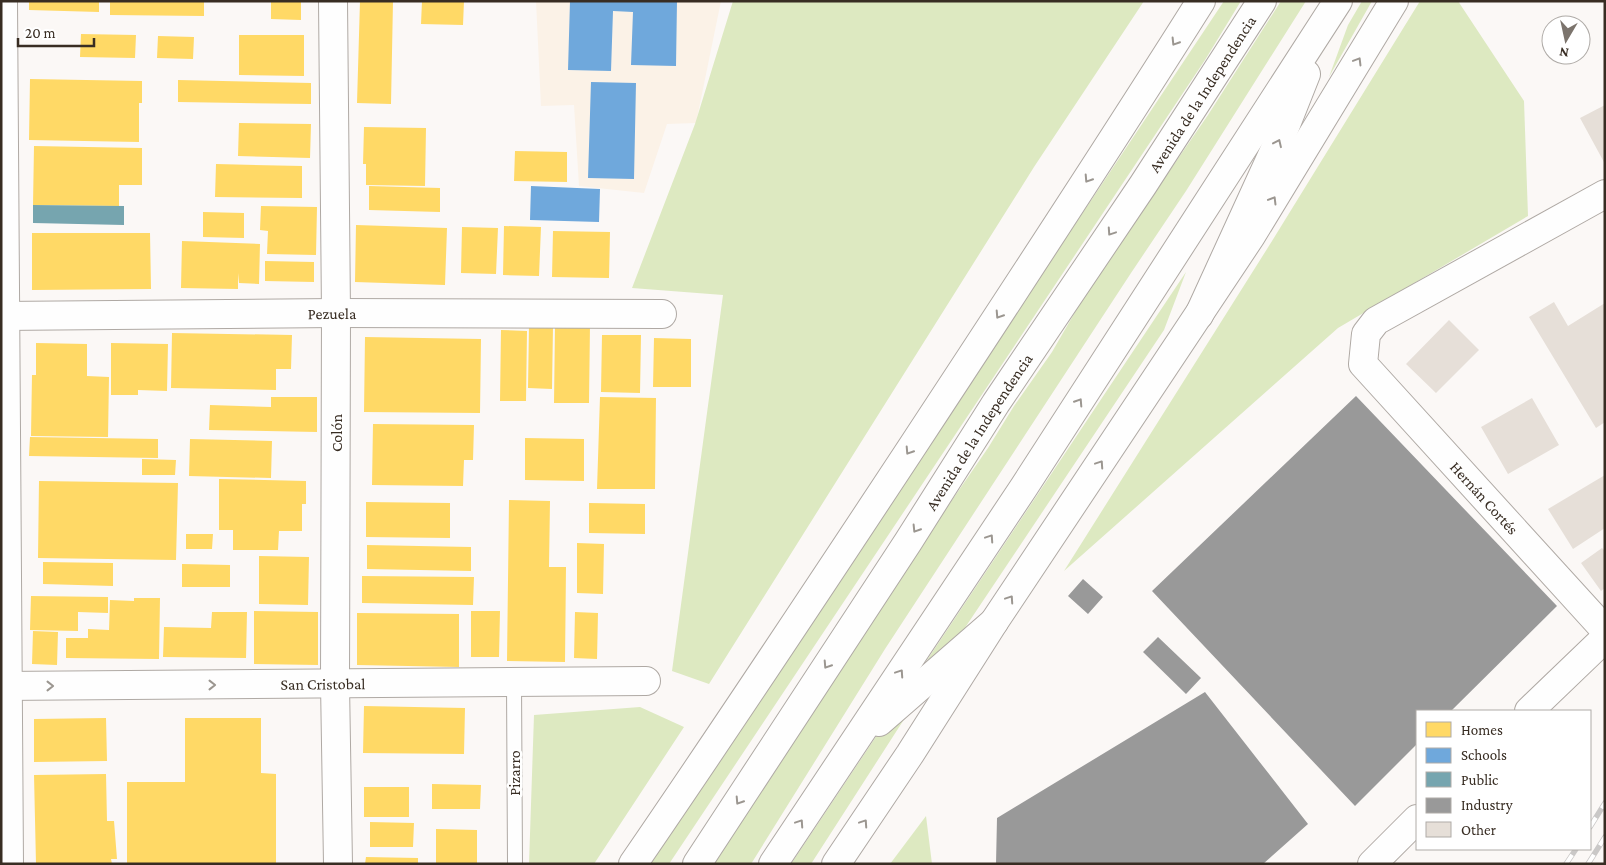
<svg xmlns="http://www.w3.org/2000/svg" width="1606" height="865" font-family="'Crimson Pro',serif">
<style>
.education{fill:#fbf2e7}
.green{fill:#dde9c1}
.homes{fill:#ffd966}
.schools{fill:#6fa8dc}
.public{fill:#76a5af}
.industry{fill:#999}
.building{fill:#e6dfd8}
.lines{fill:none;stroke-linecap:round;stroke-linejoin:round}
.service-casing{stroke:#afa9a4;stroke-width:16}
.minor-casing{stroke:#afa9a4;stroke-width:30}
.primary-casing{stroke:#afa9a4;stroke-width:30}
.trunk-casing{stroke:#afa9a4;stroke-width:30}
.service{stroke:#fefefe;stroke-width:14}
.minor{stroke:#fefefe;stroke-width:28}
.primary{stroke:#fefefe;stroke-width:28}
.trunk{stroke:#fefefe;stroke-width:28}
.rail-casing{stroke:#cac8c7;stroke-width:5.5}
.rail{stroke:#fff;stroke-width:4;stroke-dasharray:11;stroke-linecap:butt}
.oneway{stroke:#9b9690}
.labels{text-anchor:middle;stroke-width:5;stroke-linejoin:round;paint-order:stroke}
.street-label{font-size:16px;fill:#382d23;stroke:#fff}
</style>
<rect width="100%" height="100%" fill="#fbf8f6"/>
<path class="education" d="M536,1H721L696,123L667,124L644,193L579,186L574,105L541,106Z"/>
<path class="green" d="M733,1H1144L1034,167L709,684L672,671L723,295L632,288L695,124Z
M1224,1H1241L1205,60L669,864H646L990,348L1092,199Z
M1281,1H1306L1186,191L1131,273L885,649L751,864H711L769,781L890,590L988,448L1014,406L1052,352L1089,288L1208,115Z
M1362,1H1372L1329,77L1348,25Z
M1420,1H1458L1524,101L1528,216L1338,328L1064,571L1267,249Z
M1186,272L1164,330L912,707L811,864H791Z
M640,707L684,727L594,864H529L534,715Z
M926,816L932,864H890Z"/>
<path class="homes" d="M29,1H99V12L29,10Z
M110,1H204V16L110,15Z
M271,1H301V20L271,19Z
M360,1H393L391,104L357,103Z
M422,1H464L463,25L421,24Z
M81,34L136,35L135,58L80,57Z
M239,35H304V76L239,75Z
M158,36L194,37L193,59L157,58Z
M30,79L142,81V103H139V142L29,140Z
M178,80L311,83V104L178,102Z
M239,123L311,124L310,158L238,156Z
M364,127L426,128L425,186L366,185V164H363Z
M34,146L142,148V185H119V206L33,205Z
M515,151L567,152V182L514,181Z
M216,164L302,166V198L215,197Z
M369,186L440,188V212L369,210Z
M261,206L317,207L316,255L267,254L268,231L260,230Z
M203,212L244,213V238L203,237Z
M356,225L447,228L445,285L355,282Z
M504,226L541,227L539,276L503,275Z
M462,227L498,228L496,274L461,273Z
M553,231L610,232L609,278L552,277Z
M32,233H150L151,289L32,290Z
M182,241L260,244L259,284L239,283L238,273V289L181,288Z
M265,261L314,262V282L265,281Z
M529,325L553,326L552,389L528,388Z
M555,325H590L589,403H554Z
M501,330L527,331L526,401H500Z
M172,333L292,335L291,369H276V390L171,388Z
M602,335H641L640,393L601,392Z
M365,337L481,339L480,413L364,412Z
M654,338L691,339V387H653Z
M36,343L87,344V376L109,377L108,437L31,436L32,375H36Z
M111,343L168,344L167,391L138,390V395H111Z
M271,397H317V432L209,430L210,405L271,407Z
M600,397L656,398L655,489H597Z
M373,424L474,425L473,460H464L463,486L372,485Z
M30,437L158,439V458L29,456Z
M525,438L584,439V481L525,480Z
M190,439L272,441L271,478L189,476Z
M142,459L176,460L175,475H142Z
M219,479L306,481V504H302V531H279L278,550H233V530H219Z
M39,481L178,483L176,560L38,558Z
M509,500L550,501L549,567H566L565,662L507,661Z
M366,502L450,503V538L366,537Z
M589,503L645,504V534L589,533Z
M186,534H213L212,549H186Z
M577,543L604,544L603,594L577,593Z
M367,545L471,547V571L367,569Z
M259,556L309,557L308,605L259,604Z
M43,562L113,563V586L43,584Z
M182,564L230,565V587H182Z
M362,576L474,577L473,605L362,603Z
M31,596L108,597V613L78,612V631L30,630Z
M134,598H160L159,659L66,658V638H88V629L109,630L110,600L134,601Z
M254,611L318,612V665L254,664Z
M471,611H500L499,657H471Z
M212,612H247L246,658L163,657L164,627L211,628Z
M575,612L598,613L597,659L574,658Z
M357,613L459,614V667L357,665Z
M33,631L58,632L57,665L32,664Z
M364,706L465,708L464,754L363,753Z
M106,718L107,761L34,762V719Z
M185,718H261V773L276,774V864H127V782H185Z
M106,774L107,821H114L117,859H111L112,864H36L34,775Z
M432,784L481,785L480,809H432Z
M364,787H409V817H364Z
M370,822L414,823L413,847H370Z
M436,829L477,830V864H436Z
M366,857L418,858V864H365Z"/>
<path class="schools" d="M570,1H677L676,66L631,65L633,12L613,11L611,71L568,70Z
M591,82L636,83L634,179L588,178Z
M531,186L600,189L599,222L530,220Z"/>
<path class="public" d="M33,205L124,206V225L33,223Z"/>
<path class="industry" d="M1356,396L1557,606L1451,711H1417V744L1355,806L1152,591Z
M1083,579L1103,597L1088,614L1068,596Z
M1158,637L1201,678L1186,694L1143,652Z
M1205,692L1308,824L1263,864H996L997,818Z"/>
<path class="building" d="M1605,105V164L1580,118Z
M1554,302L1568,326L1605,303V422L1596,428L1529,317Z
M1449,320L1479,350L1436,393L1406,364Z
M1532,398L1559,445L1508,474L1481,427Z
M1605,475V528L1573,549L1548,509Z
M1602,548L1605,551V588L1601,591L1581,563Z"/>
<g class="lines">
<g class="service-casing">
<path id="service" d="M514,682L515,864"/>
</g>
<g class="minor-casing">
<g id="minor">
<path d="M3,1L9,864"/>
<path d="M333,1L336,313L335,684L338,864"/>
<path id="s1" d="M1605,194L1376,321L1366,334L1363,364L1605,630"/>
<path id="s2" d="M1,316L336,313L662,314"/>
<path id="s3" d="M1,686L646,681"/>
</g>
</g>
<g class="primary-casing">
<path id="primary" d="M1529,711L1605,638
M633,864C727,727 819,588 910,450C1008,301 1106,152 1201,1
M836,864L910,754L994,622L1251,236L1394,1
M1372,864L1417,819"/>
</g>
<g class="trunk-casing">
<g id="trunk">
<path d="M1199,315L1285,127L1306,74"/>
<path d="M879,722L994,622"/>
<path id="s4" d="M697,864L908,542L996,403L1143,185L1262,1"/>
<path d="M773,864L1024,487L1338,1"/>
</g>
</g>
<use href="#service" class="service"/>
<use href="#minor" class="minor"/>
<use href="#primary" class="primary"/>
<use href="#trunk" class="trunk"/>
<g class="rail-casing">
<path id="rail" d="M1590,827L1605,803
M1566,864L1576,849
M1588,864L1605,837"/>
</g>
<use href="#rail" class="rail"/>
</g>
<defs><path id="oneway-chevron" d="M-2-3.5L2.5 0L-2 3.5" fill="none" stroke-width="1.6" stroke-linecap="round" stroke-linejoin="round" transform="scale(1.25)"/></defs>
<g class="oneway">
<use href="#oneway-chevron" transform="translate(1175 42) rotate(122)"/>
<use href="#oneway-chevron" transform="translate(1358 61) rotate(-59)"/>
<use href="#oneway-chevron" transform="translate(1278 143) rotate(-65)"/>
<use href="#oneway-chevron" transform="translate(1088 179) rotate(123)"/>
<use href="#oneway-chevron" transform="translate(1273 200) rotate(-59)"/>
<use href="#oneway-chevron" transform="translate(1111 232) rotate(124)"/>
<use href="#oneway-chevron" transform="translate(999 315) rotate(123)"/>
<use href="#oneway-chevron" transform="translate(1079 402) rotate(-57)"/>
<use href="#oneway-chevron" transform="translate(909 451) rotate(123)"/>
<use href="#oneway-chevron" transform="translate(1100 464) rotate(-56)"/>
<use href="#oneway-chevron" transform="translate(916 529) rotate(122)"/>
<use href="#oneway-chevron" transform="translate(990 538) rotate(-56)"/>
<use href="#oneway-chevron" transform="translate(1010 599) rotate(-56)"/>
<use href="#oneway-chevron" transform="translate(827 665) rotate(123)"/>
<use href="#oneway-chevron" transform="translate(900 673) rotate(-56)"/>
<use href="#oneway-chevron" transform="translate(212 685)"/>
<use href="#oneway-chevron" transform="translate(50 686)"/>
<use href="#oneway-chevron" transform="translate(739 801) rotate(123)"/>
<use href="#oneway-chevron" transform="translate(800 823) rotate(-56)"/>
<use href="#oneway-chevron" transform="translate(864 823) rotate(-56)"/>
</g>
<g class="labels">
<g class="street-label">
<text dy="6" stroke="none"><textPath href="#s4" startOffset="921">Avenida de la Independencia</textPath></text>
<text dy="6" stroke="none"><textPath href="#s2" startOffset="331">Pezuela</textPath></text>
<text dy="6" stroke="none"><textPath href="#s4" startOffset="516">Avenida de la Independencia</textPath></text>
<text transform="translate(336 433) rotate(-90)" y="6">Colón</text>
<text dy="6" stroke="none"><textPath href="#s1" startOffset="489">Hernán Cortés</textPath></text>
<text dy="6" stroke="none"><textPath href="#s3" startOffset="322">San Cristobal</textPath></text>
<text transform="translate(514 773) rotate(-90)" y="6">Pizarro</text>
</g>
</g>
<rect width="1606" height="865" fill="none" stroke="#382d23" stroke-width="5"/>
<rect x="1416" y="710" width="175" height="140" fill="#ffffff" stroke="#afaba7"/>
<rect x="1426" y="722" width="25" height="15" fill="#ffd966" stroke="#afaba7"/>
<text x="1461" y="735" font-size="15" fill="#382d23">Homes</text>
<rect x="1426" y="748" width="25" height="15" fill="#6fa8dc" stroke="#afaba7"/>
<text x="1461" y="760" font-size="15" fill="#382d23">Schools</text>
<rect x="1426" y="772" width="25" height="15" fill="#76a5af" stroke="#afaba7"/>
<text x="1461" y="785" font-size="15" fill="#382d23">Public</text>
<rect x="1426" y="798" width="25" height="15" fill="#999999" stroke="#afaba7"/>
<text x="1461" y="810" font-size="15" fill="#382d23">Industry</text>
<rect x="1426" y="822" width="25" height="15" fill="#e6dfd8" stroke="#afaba7"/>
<text x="1461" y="835" font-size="15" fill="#382d23">Other</text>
<g transform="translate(1566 40) rotate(189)"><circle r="24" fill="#ffffff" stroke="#afaba7"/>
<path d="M0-4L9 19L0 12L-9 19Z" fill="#7c746d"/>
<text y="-8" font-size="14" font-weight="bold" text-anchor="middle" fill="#382d23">N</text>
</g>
<path d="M18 38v8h76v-8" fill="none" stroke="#382d23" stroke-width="2.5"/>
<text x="25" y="38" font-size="15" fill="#382d23" stroke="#ffffff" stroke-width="4" paint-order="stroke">20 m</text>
</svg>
